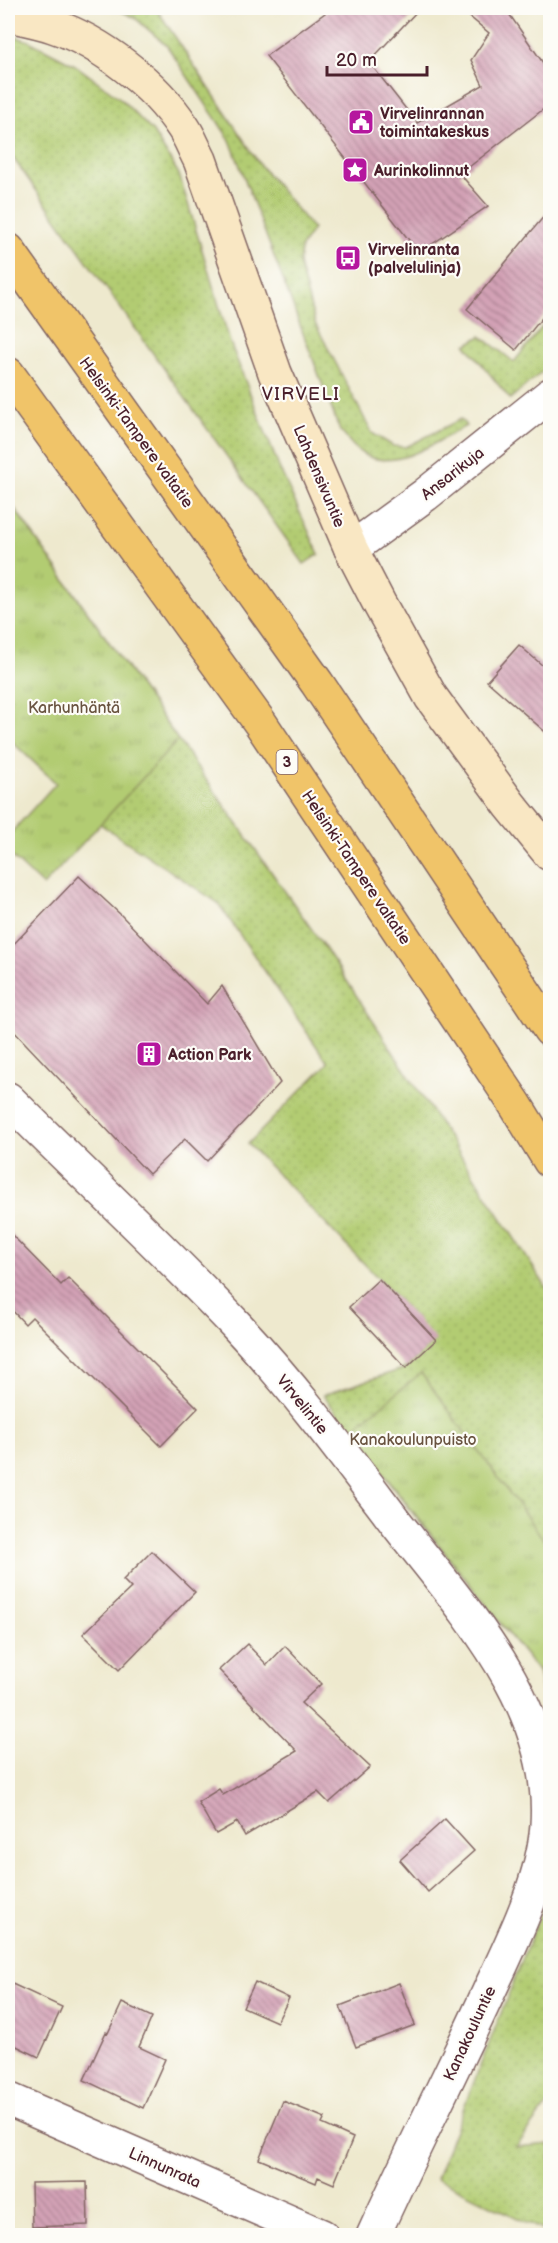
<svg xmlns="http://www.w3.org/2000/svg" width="558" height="2243" font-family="'Balsamiq Sans',sans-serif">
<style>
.grass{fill:url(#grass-dots);stroke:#7e764e;stroke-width:1.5}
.park{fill:url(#park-tufts);stroke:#7e764e;stroke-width:1.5}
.building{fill:url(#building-back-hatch)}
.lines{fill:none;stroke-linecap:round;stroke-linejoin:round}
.minor-casing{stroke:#836664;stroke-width:36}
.secondary-casing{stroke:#836664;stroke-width:36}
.motorway-casing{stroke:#836664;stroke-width:36}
.minor{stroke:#fff;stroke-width:33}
.secondary{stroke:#f9e7c3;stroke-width:33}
.motorway{stroke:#f0c469;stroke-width:33}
.labels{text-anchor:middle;stroke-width:4.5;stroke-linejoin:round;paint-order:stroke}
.shield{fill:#fdfcf7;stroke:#806168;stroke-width:1.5}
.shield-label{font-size:15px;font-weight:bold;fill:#4a1f2b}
.poi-label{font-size:16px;font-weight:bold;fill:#4a1f2b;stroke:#fdfcf7;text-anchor:start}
.street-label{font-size:16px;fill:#4a1f2b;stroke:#fdfcf7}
.park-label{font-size:16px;fill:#695340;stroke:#fdfcf7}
.neighbourhood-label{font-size:18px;letter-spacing:1.5px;fill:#4a1f2b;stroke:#fdfcf7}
</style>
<defs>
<pattern id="grass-dots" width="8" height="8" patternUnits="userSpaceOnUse" patternTransform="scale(1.5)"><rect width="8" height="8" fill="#b2cc72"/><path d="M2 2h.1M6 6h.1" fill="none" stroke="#9baf63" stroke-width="1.8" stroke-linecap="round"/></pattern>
<pattern id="park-tufts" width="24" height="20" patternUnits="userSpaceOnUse" patternTransform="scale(1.5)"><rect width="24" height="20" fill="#b2cc72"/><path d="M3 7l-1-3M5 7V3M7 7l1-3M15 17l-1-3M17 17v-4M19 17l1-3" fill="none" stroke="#9baf63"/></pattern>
<pattern id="building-back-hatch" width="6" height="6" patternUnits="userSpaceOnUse" patternTransform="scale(1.5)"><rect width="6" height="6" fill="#d3a2b6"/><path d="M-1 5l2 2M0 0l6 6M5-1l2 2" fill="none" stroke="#ad8394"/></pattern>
</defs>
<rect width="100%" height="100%" fill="#fdfcf7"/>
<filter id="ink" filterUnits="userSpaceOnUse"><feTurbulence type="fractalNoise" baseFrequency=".0167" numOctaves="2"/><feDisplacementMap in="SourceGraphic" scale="12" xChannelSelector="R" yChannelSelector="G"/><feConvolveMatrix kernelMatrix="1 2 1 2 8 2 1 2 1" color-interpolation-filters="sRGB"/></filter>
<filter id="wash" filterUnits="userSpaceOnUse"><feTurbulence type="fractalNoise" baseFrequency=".008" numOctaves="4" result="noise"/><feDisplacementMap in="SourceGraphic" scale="24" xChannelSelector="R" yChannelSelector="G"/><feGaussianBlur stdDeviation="1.35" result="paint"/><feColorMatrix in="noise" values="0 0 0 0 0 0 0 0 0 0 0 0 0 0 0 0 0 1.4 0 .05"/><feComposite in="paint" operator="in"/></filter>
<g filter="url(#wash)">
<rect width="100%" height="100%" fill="#eee9ce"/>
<path class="grass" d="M115,8H156L261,166L313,229L301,247L299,264L315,323L372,433L393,446L406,447L461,419L466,426C437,441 396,473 363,454C354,449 347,438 340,431L230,140L167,46L135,18Z
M8,34L29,41L75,65L121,99L153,132L179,174L230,342L279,467L319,554L304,564L8,151Z
M550,317V365L510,399L466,345L481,336L514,362Z
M8,499L332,958L550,1293V1721L538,1671L421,1524L323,1395L406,1368L435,1340L379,1279L248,1144L328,1063L218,903L100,824L8,738Z
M550,1889V2102L516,2147L550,2144V2234L436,2178Z"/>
<path class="park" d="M14,508L178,740L43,886L8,853V836L56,783L8,738V514Z
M421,1373L550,1548V1662L538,1671L350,1431Z"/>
<g id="blocks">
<path class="building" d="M332,8H420L369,62L417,123L483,85L471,60L489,33L459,8H505L550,73V104L460,174L488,206L419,253L266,56Z
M550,209V308L516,350L467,309Z
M519,645L550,672V736L487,681Z
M79,876L121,915L207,1004L222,986L280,1083L207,1161L185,1139L149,1174L8,1025V950Z
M8,1231L61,1285L68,1278L198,1408L161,1446L32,1317L25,1324L8,1306Z
M379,1279L436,1340L406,1368L349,1307Z
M152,1551L195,1592L119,1670L83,1634L131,1588L123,1580Z
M247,1644L267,1665L285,1646L321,1684L301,1703L370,1767L329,1803L318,1792L245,1836L237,1822L216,1834L198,1802L219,1789L223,1795L297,1751L219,1670Z
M445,1819L474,1851L428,1892L400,1860Z
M8,1982L62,2007L39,2057L8,2042Z
M255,1982L289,1998L277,2022L243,2007Z
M399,1983L415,2025L356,2047L340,2006Z
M122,2003L152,2017L139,2047L165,2059L143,2108L84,2080L106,2032L108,2033Z
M283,2101L325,2118L322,2124L353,2138L334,2184L318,2177L316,2183L259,2159Z
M87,2182L88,2225L32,2227L31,2183Z"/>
</g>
</g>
<g filter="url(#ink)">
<use href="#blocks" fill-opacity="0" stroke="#836664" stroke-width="1.5"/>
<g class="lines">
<g class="minor-casing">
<path id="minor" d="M351,549L425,495L550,395
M8,1099C84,1175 163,1248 237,1326C295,1388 346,1457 397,1524C465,1611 555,1707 547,1825C543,1879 514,1938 491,1987C453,2070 411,2152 373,2236
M8,2099L322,2236"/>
</g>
<g class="secondary-casing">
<path id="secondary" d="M8,15C22,18 38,21 53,26C101,42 155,84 183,127C190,137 194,149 200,160L275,373L351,549L380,605L431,697L510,805L550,854"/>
</g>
<g class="motorway-casing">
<path id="motorway" d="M8,250L317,683L550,1030
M8,374L261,724L515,1104L550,1161"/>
</g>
<use href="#minor" class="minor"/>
<use href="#secondary" class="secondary"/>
<use href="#motorway" class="motorway"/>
</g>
</g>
<defs>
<g id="civic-square" transform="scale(1.35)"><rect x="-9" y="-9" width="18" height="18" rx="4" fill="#b5179e" stroke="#fdfcf7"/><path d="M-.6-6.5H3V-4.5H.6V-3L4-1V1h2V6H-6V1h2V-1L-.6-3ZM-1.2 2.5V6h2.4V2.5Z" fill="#fff"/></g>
<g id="sight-square" transform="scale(1.35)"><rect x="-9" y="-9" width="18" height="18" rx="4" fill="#b5179e" stroke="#fdfcf7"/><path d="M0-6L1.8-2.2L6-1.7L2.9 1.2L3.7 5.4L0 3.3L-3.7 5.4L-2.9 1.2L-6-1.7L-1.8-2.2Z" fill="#fff"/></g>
<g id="bus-square" transform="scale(1.35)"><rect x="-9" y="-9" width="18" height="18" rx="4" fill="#b5179e" stroke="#fdfcf7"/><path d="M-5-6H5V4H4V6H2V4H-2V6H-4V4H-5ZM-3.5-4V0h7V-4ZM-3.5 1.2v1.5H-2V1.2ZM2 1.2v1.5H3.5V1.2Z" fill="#fff"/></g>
<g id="building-square" transform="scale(1.35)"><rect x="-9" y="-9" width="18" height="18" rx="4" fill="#b5179e" stroke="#fdfcf7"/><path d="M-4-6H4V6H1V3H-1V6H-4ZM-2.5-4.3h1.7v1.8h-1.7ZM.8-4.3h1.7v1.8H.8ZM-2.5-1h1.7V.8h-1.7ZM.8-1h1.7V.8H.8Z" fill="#fff"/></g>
</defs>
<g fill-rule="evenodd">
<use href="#civic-square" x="361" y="122"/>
<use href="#sight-square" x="355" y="170"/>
<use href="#bus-square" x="348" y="258"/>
<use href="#building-square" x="149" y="1054"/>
</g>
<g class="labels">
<rect class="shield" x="276.5" y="750" width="21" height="24" rx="4.5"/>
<g class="shield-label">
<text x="287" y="767">3</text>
</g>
<g class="poi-label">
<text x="380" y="119">Virvelinrannan<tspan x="380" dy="18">toimintakeskus</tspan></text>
<text x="374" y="176">Aurinkolinnut</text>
<text x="368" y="255">Virvelinranta<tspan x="368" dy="18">(palvelulinja)</tspan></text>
<text x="168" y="1060">Action Park</text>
</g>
<g class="street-label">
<text transform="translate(137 432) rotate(54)" y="6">Helsinki-Tampere valtatie</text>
<text transform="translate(452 473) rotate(-38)" y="6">Ansarikuja</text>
<text transform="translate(320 476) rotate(67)" y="6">Lahdensivuntie</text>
<text transform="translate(357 867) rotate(56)" y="6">Helsinki-Tampere valtatie</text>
<text transform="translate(303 1404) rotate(51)" y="6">Virvelintie</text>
<text transform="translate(469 2033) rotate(-65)" y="6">Kanakouluntie</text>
<text transform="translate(165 2167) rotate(24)" y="6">Linnunrata</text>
</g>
<g class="park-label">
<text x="74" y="713">Karhunhäntä</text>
<text x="413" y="1445">Kanakoulunpuisto</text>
</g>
<g class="neighbourhood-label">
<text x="301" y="400">VIRVELI</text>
</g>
</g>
<rect width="558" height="2243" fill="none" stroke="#fdfcf7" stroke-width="30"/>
<path d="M327 66v9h100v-9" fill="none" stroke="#4a1f2b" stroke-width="3"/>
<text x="336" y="66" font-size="18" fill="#4a1f2b" stroke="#fdfcf7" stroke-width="4.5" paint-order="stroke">20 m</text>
</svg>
